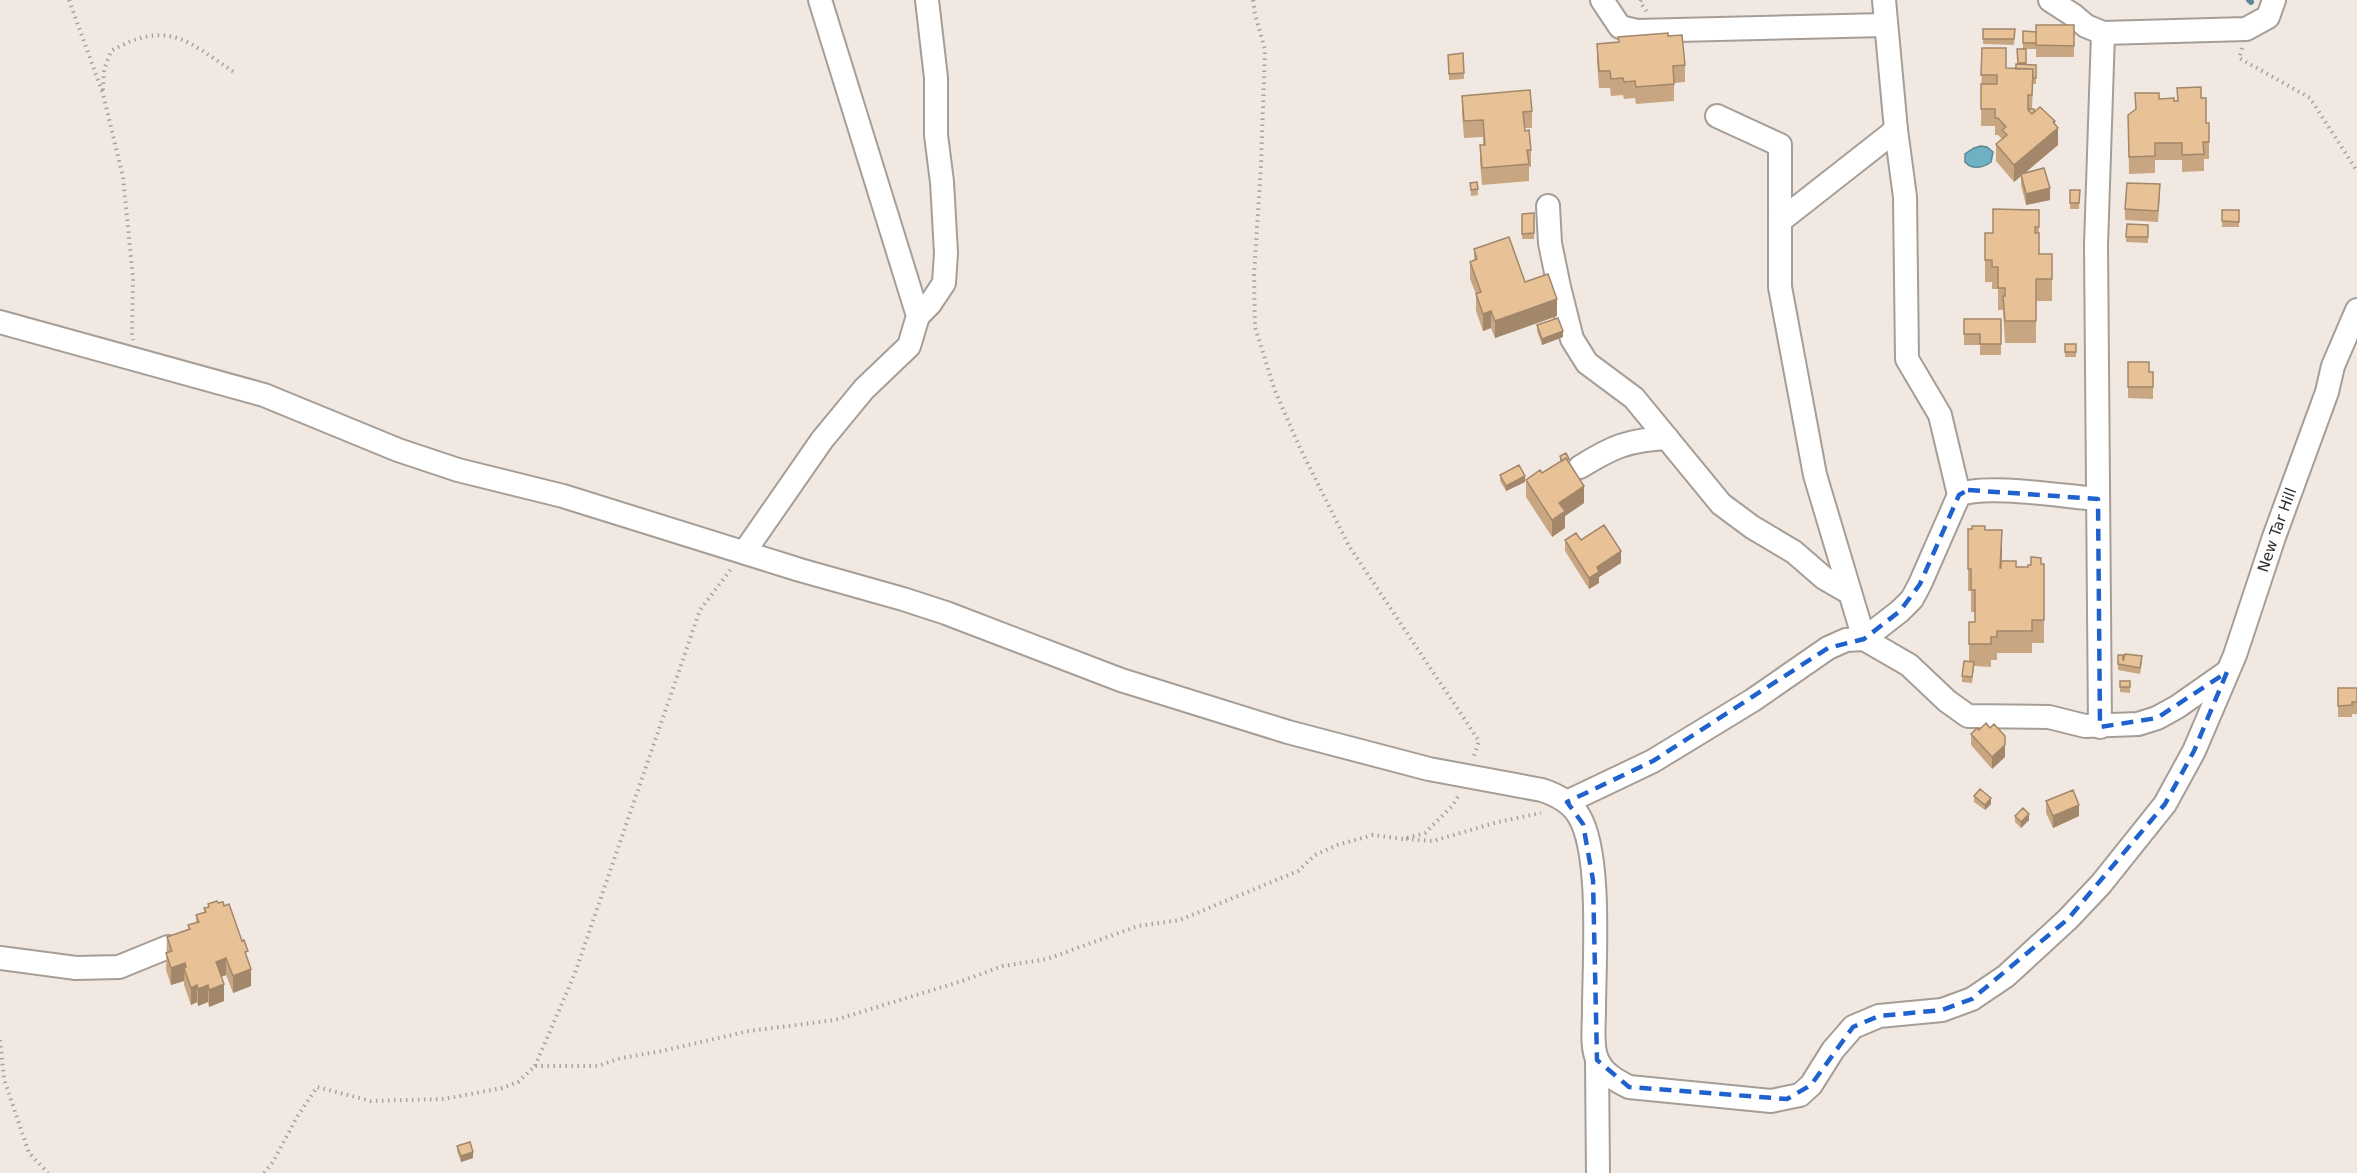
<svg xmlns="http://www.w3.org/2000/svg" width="2357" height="1173" font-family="'DejaVu Sans',sans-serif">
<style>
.water{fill:#6fb0c2;stroke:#5c8894;stroke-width:1.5}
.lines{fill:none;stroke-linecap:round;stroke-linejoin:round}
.stream{stroke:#5c8894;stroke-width:6}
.minor-casing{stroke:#a69e96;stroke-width:26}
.path{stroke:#a8a29b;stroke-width:4;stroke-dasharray:1.5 4.5;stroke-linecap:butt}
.minor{stroke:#fff;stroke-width:22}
.wall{fill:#c8a682}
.shaded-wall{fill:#a2876a}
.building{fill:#e8c197;stroke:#a2876a;stroke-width:1.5}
.marked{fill:none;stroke:#1f62ce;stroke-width:4.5;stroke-dasharray:12 8;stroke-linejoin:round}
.labels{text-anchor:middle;stroke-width:5;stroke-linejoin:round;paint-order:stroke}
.street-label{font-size:15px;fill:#2f2c29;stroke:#f1e9e1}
</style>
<rect width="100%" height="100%" fill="#f1e9e1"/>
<path class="water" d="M1981,146L1987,147L1993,152L1991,162C1983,168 1972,170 1965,162V154L1974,148Z"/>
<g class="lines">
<path class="stream" d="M2249,0L2251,2"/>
<g class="minor-casing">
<g id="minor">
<path d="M1602,0L1620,27L1637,31L1885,25"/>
<path d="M1884,0L1896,130L1905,197L1907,359L1940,415L1959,495"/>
<path d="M2050,0L2073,15L2086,26L2103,33"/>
<path d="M1717,116L1780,145V287L1815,475L1864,639L1909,665L1947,701L1968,716L2049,717L2085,726L2138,724L2157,718L2177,707L2227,672"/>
<path d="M1548,206L1550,243L1559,287L1572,339L1587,363L1634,398L1721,504L1752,527L1794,552L1824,578L1850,593"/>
<path d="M1780,221L1896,130"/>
<path d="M918,316L930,304L944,283L946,253L942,182L936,135V78L927,0"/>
<path id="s1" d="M0,322L264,395L398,450L458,470L563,496L800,570L903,599L946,613L1121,680L1288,732L1429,769L1542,790C1557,795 1571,802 1579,816C1602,854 1594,963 1594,1011C1594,1025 1591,1049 1598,1061C1604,1074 1617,1081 1629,1087L1771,1101L1800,1095L1811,1085L1833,1050L1853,1027L1879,1016L1942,1010L1972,999L2006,976L2068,919L2101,884L2165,804L2194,751L2235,655L2274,537L2327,392L2333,366L2357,310"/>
<path d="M1580,467C1612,447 1628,440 1667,438"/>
<path d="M745,551L822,440L864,389L909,346L918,316L820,0"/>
<path d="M2100,727L2096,245L2103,33L2246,29L2268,17L2274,0"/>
<path d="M1567,802L1653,761L1753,700L1828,648L1846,640L1864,639L1900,611L1912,599L1920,584L1959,495C1984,483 2067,497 2098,499"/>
<path d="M0,958L76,968L119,967L168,947"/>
<path d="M1597,1060L1598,1173"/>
</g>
</g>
<path class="path" d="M69,0L103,94L123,177L133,278L132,333L133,340
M1253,0L1255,14L1265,50L1261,165L1254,275L1255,327L1275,391L1300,448L1349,546L1479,741L1473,759
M1641,0L1640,2L1647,12
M2242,48L2239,58L2310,98L2357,171
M103,90L104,70L111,51C169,18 188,42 237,74
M1406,839L1433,841L1498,822L1541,813
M0,1040L4,1079L29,1153L48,1173
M535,1066L575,973L700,610L731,569
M264,1173L273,1162L297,1117L317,1087L371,1101L444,1099L502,1088L518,1082L535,1066H598L621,1058L662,1051L749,1031L835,1020L962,981L1003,966L1047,959L1138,926L1180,920L1298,871L1315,855L1337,845L1373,835L1403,839L1425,833L1453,805L1460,793"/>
<use href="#minor" class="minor"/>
</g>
<path class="wall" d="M2036,25H2074V57H2036Z
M1983,29H2015L2014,45L1983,44Z
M2023,31L2036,32V49H2023Z
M1668,36L1685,65V82L1674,83V101L1636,104L1635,98L1624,99L1623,95L1611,96L1610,88H1599L1597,61V44L1618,42V37Z
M1982,48L2006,68L2016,69L2018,64L2017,49H2026V65H2036V84H2033L2032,109L2034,112L2055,124L2058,145L2025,173L2050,200L2026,205L2021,185V176L2014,182L1996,161V144L2002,139L1998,135H1995V126H1981Z
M1463,53L1464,79L1449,80L1448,55Z
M1462,96L1532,111V128H1524L1531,150V167H1529V181L1482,185L1480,162V145H1483V137L1464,138L1462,113Z
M2201,98L2206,123H2209V159H2204V171L2182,172V160H2155V173L2129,174L2128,115L2159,99L2174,101Z
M1470,183L1478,189V195L1471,196Z
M2070,190H2080L2079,209H2070Z
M2160,196L2158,222L2125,220V209Z
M2039,210V254H2052V301H2036V343H2005L2003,310H1998V289H1992V282H1985V233H1993Z
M2222,210H2239V227H2222Z
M1534,213V239H1522V214Z
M2127,224L2148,225V243L2126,242Z
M1474,249L1525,282L1557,316L1495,338L1491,328L1483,331L1476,311V294L1470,279V262L1474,260Z
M1964,319H2001V355H1980V345H1964Z
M1537,325L1563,337L1542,345L1537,331Z
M2065,344H2076V357H2065Z
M2128,362L2149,372H2153V399L2128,398Z
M1560,456L1569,462L1584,503L1565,516V528L1552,537L1526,497V480L1542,473L1560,462Z
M1500,475L1525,482L1506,491L1500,481Z
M1968,529L1985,530L2002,552L2001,568L2028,567L2044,564V643H2032V653H1997V660H1991V667L1974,666L1972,683L1962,682V676L1969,662V622H1975V612H1971V591H1968Z
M1565,540L1621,563L1599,577V583L1589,589L1565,551Z
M2118,655L2123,661L2142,662L2140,674L2118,670Z
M2120,681H2130V693L2120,692Z
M2338,688H2357V714H2352V717H2338Z
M1979,730L2005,757L1992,769L1971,745V734Z
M1974,796L1991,804L1985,810L1974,802Z
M2046,801L2079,816L2053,828L2046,813Z
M2015,816L2029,820L2021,828L2015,822Z
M218,903L224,906L248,959L251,986L233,993L226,975L221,977L224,1001L209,1007L208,1002L198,1006L197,1002L191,1005L184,985V981L171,985L166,970L167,937L188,929V925L196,922V915L204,912V908L208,907V904Z
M457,1146L473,1158L461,1162L457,1151Z"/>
<path class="shaded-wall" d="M2055,121V130L2058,128V145L2014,182V165Z
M2050,188V200L2026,205V194Z
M1557,299V316L1495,338V321Z
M1491,311V328L1483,331V314Z
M1563,331V337L1542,345V339Z
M1525,476V482L1506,491V486Z
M1584,486V503L1565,516V528L1552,537V520L1559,503Z
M2002,530V552L2000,591V568Z
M1621,551V563L1599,577V583L1589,589V578L1597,567Z
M2005,745V757L1992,769V757Z
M1991,798V804L1985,810V805Z
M2079,805V816L2053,828V816Z
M2029,814V820L2021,828V822Z
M226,958V975L216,979V962Z
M185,963L184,981L171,985V968Z
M251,969V986L233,993V976Z
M224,984V1001L209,1007V990Z
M197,985V1002L191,1005V988Z
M208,985V1002L198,1006V989Z
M473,1152V1158L461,1162V1156Z"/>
<path class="building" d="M2036,25H2074V46L2036,45Z
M1983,29H2015L2014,39H1983Z
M2023,31L2036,32V43H2023Z
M1668,33V36L1682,35L1685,65L1673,66L1674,84L1636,87L1635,81L1624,82L1623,78L1611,79L1610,71H1599L1597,44L1619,42L1618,37Z
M1982,48H2006V68L2033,69L2032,95H2028V110L2032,114L2040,107L2055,121L2053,122L2058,128L2014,165L1996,144L2007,135L2002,130L2006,127L1998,118H1995V109H1981V84H1997V75H1981Z
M2017,49H2026V63H2018Z
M1463,53L1464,73L1449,74L1448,55Z
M2016,64L2036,65V78H2033V69H2016Z
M2201,87V98H2206V123H2209V142H2203L2204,154L2182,155V143H2155V156L2129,157L2128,115L2136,109L2135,93H2159V99L2174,98V101H2178L2177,88Z
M1530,90L1532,111L1523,112L1525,131L1529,130L1531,150H1527L1529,164L1482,168L1480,145H1485L1483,120L1464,121L1462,96Z
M2029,109H2034V112L2032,114L2029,111Z
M2044,168L2050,188L2026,194L2021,174Z
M1477,182L1478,189L1471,190L1470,183Z
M2127,183L2160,184L2158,211L2125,209Z
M2070,190H2080L2079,203H2070Z
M1993,209L2039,210V227H2035V233H2039V254H2052V279H2036V321H2005L2003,296H2005V288H1998V267H1992V260H1985V233H1993Z
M2222,210H2239V222L2222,221Z
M1534,213V233L1522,234V214Z
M2127,224L2148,225V237H2126Z
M1509,237L1525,282L1548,274L1557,299L1495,321L1491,311L1483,314L1476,294L1481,292L1470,262L1477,259L1474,249Z
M1558,318L1563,331L1542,339L1537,325Z
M1964,319H2001V344H1980V334H1964Z
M2065,344H2076V352H2065Z
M2128,362H2149V372H2153V387H2128Z
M1566,453L1569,459L1567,460L1566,458L1562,461L1560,456Z
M1566,458L1584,486L1559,503L1565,511L1552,520L1526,480L1540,470L1542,473Z
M1519,465L1525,476L1506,486L1500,475Z
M1604,525L1621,551L1597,567L1599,572L1589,578L1565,540L1576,533L1581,540Z
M1972,526H1985V530H2002L2000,568H2001V561H2016V567H2028V565H2031V557L2041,558V564H2044V620H2032V631H1997V637H1991V644H1969V622H1975V590H1971V569H1968V529H1972Z
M2125,654L2142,656L2140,668L2118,664V655H2123V661Z
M1964,661L1974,662L1972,677L1962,676Z
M2120,681H2130V687H2120Z
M2338,688H2357V702H2352V705L2338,706Z
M1986,723L1990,728L1994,724L2005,736V745L1992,757L1971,734L1977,728L1979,730Z
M1980,789L1991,798L1985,805L1974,796Z
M2073,790L2079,805L2053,816L2046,801Z
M2023,808L2029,814L2021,822L2015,816Z
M217,901L218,903L223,902L224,906L229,904L242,941L244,940L248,951L245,952L251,969L233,976L226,958L216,962L224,984L209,990L208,985L198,989L197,985L191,988L184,968L186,967L185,963L171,968L166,953L172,951L167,937L190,929L188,925L199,922L196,915L206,912L204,908L209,907L208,904Z
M470,1142L473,1152L461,1156L457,1146Z"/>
<path class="marked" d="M1968,490L2098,499L2100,727L2157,718L2227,672L2194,751L2165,804L2068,919L1972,999L1942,1010L1879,1016L1853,1027L1811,1085L1787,1099L1629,1087L1597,1060L1593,880L1583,824L1567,802L1653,761L1828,648L1864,639L1900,611L1920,584L1959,495Z"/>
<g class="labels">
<g class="street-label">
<text dy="5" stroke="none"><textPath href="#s1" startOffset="2904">New Tar Hill</textPath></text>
</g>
</g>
</svg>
